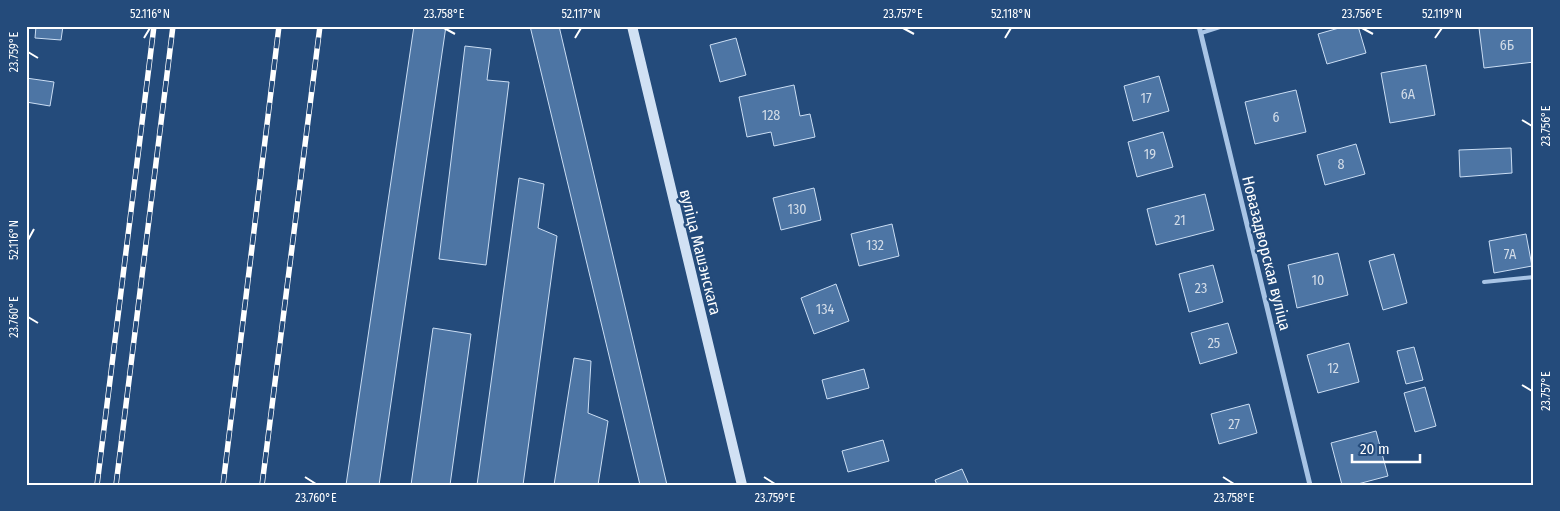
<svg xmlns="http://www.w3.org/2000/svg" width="1560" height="511" font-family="'Fira Sans Condensed',sans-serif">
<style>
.building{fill:#4d75a4;stroke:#cbdef4}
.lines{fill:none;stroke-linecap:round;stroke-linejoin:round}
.lane{stroke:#a8c4e5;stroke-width:4}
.street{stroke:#a8c4e5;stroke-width:5}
.secondary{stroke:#d1e1f4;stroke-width:10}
.rail-casing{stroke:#fff;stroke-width:5.5}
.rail{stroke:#244b7b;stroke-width:4;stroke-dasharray:11;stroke-linecap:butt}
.ticks{fill:none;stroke:#fff;stroke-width:2}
.labels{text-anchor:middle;stroke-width:4.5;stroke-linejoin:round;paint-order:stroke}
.number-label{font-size:14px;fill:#d2dce8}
.street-label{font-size:16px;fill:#fff;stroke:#244b7b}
.neatline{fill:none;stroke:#fff;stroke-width:2}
.ticks-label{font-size:12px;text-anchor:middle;fill:#fff}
</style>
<rect width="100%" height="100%" fill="#244b7b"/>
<path class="building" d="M36,26H63L61,40L35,38Z
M414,26H446L379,485H346Z
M530,26H559L667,485H640Z
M1346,26H1358L1366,53L1327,64L1318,34Z
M1494,26H1534V62L1484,68L1479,28Z
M736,38L746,75L720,82L710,45Z
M465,46L491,49L487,80L509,82L486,265L439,259Z
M1426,65L1435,115L1390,123L1381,73Z
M1159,76L1169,111L1133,121L1124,86Z
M26,78L54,82L50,106L26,102Z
M794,85L800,116L810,114L815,137L774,146L771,132L747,137L739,97Z
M1296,90L1306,132L1255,144L1245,102Z
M1163,132L1173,167L1137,177L1128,142Z
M1356,144L1365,174L1325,185L1317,155Z
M1511,148L1512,173L1460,177L1459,150Z
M519,178L544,184L538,228L557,236L523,485H477Z
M814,188L821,220L781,230L773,198Z
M1205,194L1214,230L1156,245L1147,209Z
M892,224L899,256L859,266L851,234Z
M1526,234L1532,266L1494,273L1489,241Z
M1338,253L1348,295L1297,308L1288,265Z
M1394,254L1407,303L1383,310L1369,261Z
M1213,265L1223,302L1189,312L1179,274Z
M836,284L849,321L814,334L801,298Z
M1228,323L1237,353L1200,364L1191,333Z
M433,328L471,334L450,485H411Z
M1349,343L1359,382L1318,393L1307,355Z
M1414,347L1423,380L1406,384L1397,351Z
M574,358L591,361L588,413L608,421L598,485H554Z
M864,369L869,388L827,399L822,380Z
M1425,387L1436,426L1415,432L1404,393Z
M1249,404L1257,433L1219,444L1211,414Z
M1376,431L1388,476L1354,485H1342L1331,443Z
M883,440L889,461L848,472L842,451Z
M962,469L969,485H937L935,480Z"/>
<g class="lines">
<path class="lane" d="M1201,33L1223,26
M1484,282L1534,277"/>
<path class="street" d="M1199,26L1310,485"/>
<path class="secondary" d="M632,26L742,485"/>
<g class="rail-casing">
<path id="rail" d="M97,485L154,26
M116,485L173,26
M223,485L279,26
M262,485L320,26"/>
</g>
<use href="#rail" class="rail"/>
</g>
<path class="ticks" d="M444,28L455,34M903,28L914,34M1362,28L1373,34M144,38L150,28M575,38L581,28M1005,38L1011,28M1435,38L1442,28M28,52L38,58M1522,120L1532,126M28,240L34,229M28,317L38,323M1522,385L1532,391M305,477L316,484M764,477L775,484M1223,477L1234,484"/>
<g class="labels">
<g class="number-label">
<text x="1507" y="50">6Б</text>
<text x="1408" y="99">6А</text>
<text x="1146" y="103">17</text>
<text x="771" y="120">128</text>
<text x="1276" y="122">6</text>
<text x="1150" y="159">19</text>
<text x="1341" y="169">8</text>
<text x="797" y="214">130</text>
<text x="1180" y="225">21</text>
<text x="875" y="250">132</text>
<text x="1510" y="259">7А</text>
<text x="1318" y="285">10</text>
<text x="1201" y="293">23</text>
<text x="825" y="314">134</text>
<text x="1214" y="348">25</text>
<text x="1333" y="373">12</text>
<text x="1234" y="429">27</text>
</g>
<g class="street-label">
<text transform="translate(701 252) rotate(76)" y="6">вуліца Машэнскага</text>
<text transform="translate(1267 253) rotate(76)" y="6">Новазадворская вуліца</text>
</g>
</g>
<rect width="1560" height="511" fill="none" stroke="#244b7b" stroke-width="55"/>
<path d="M1352 454v8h68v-8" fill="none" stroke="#ffffff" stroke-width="2.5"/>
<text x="1360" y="454" font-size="15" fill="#ffffff" stroke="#244b7b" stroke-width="4" paint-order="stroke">20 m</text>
<rect x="28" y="28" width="1504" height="456" class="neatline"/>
<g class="ticks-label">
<text x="150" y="18">52.116°N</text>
<text x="444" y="18">23.758°E</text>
<text x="581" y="18">52.117°N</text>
<text x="903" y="18">23.757°E</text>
<text x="1011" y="18">52.118°N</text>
<text x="1362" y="18">23.756°E</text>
<text x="1442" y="18">52.119°N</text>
<text transform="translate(14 52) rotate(-90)" y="4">23.759°E</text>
<text transform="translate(1546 126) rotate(-90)" y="4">23.756°E</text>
<text transform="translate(14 240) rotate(-90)" y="4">52.116°N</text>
<text transform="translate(14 317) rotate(-90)" y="4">23.760°E</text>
<text transform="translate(1546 391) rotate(-90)" y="4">23.757°E</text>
<text x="316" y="502">23.760°E</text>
<text x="775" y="502">23.759°E</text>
<text x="1234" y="502">23.758°E</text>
</g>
</svg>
